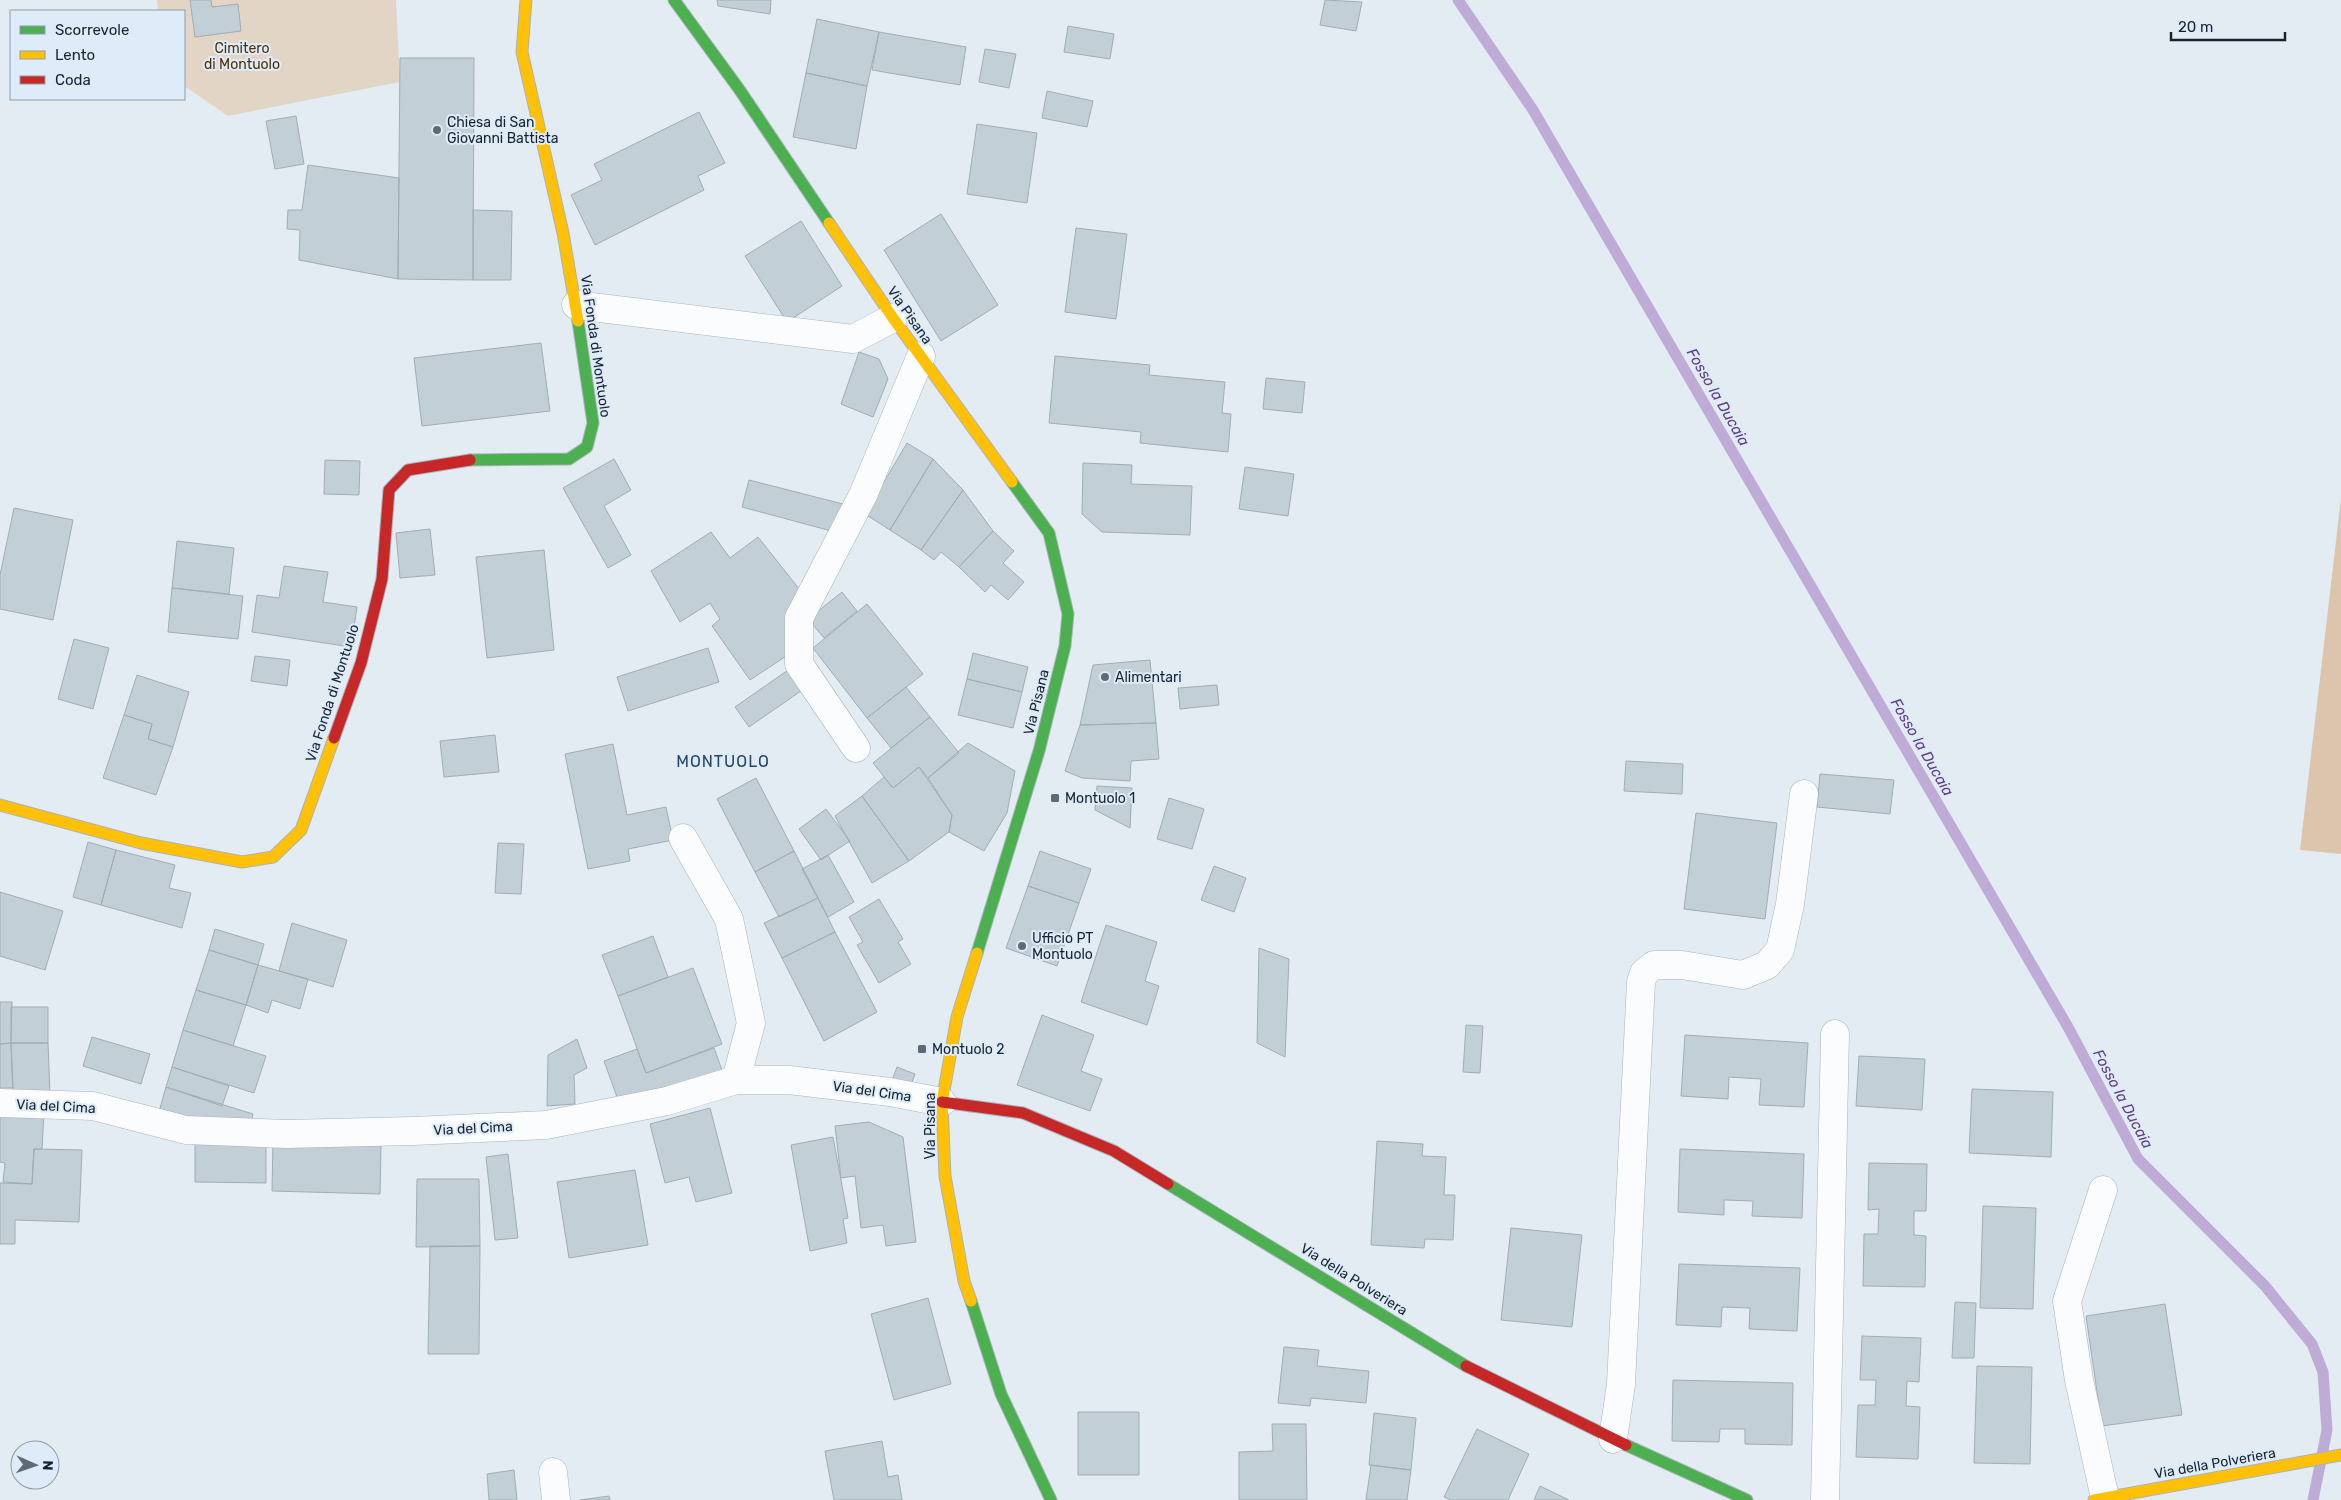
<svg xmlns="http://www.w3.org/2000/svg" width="2341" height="1500" font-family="Rubik,sans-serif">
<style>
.green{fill:#e3d5c6}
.forest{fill:#dcc5ac}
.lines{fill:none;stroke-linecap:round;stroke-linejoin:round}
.stream{stroke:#beacd6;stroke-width:11}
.building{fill:#c2cfd6;stroke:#a0adb4}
.street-casing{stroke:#aab3bc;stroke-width:29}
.fast-casing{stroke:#aab3bc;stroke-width:13}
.slow-casing{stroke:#aab3bc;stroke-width:13}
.jam-casing{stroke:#aab3bc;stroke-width:13}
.street{stroke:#fbfcfd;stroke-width:28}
.fast{stroke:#4caf50;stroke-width:11}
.slow{stroke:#ffc107;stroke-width:11}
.jam{stroke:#c62828;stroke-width:11}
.poi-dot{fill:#5f6a74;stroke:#deecf9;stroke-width:2}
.labels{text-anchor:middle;stroke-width:4;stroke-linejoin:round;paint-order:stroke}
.park-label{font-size:14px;fill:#513005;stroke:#deecf9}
.poi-label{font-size:14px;fill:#172430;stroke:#deecf9;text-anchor:start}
.street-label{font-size:14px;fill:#172430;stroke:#deecf9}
.water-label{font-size:15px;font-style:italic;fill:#633c83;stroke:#deecf9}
.quarter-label{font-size:16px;letter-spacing:1px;fill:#284661;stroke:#deecf9}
</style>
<rect width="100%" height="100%" fill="#e4ecf3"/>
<path class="green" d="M157,0H396L400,82L228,116L184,86V11H158Z"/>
<path class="forest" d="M2341,498V854L2300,850Z"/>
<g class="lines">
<path class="stream" d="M1458,0L1533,110L2068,1027L2138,1159L2265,1286L2312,1344L2323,1372L2327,1430L2313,1500"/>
</g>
<path class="building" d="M190,0H211L212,7L238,4L241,31L195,37Z
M717,0H771L770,14L718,6Z
M1325,0L1362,2L1356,31L1320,25Z
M817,19L879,32L867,86L806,73Z
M1068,26L1114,34L1110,59L1064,52Z
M879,32L966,47L960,85L872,70Z
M985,49L1016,54L1009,88L979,82Z
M400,58H474L473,280L398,279Z
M806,73L867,86L856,149L793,137Z
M1047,91L1093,101L1087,127L1042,118Z
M699,112L725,163L698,176L704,190L595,245L571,195L602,180L594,164Z
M296,116L304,164L275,169L266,121Z
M977,124L1037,133L1027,203L967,194Z
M308,165L399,178L398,279L299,260L300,230L287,229L288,210H302Z
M473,210L512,211L511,280H473Z
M941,214L998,305L941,341L884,250Z
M801,221L842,286L787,322L745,256Z
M1076,228L1127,234L1116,319L1065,312Z
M541,343L550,411L422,426L414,358Z
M859,352L879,359L888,379L873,417L841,404Z
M1055,356L1150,365L1149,375L1225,382L1222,413L1231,414L1228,452L1140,443L1141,432L1049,423Z
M1266,378L1305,382L1302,413L1263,409Z
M907,443L933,459L890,530L865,514Z
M614,459L631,490L604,506L631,555L608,568L563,488Z
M933,459L963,490L921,550L890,530Z
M325,460L360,461L359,495L324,494Z
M1083,463L1132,465L1131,484L1192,486L1190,535L1102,532L1082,514Z
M1245,467L1294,474L1288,516L1239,509Z
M749,480L843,504L835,532L742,507Z
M963,490L993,531L959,567L941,552L934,560L921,550Z
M14,508L73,520L53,620L0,609V575Z
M430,529L435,575L400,578L396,533Z
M993,531L1014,551L1003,563L1024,582L1008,600L991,585L985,592L959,567Z
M711,532L730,558L758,537L804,595L794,651L750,680L712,626L720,619L710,603L680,622L651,571Z
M177,541L234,548L229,594L172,588Z
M544,550L554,650L487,658L476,557Z
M284,566L328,572L323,602L357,607L351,647L252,632L257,595L279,598Z
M172,588L243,596L238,639L168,632Z
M842,592L857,611L824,638L808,619Z
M867,604L923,674L867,718L813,648Z
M74,639L109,648L93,709L58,699Z
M708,648L719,682L628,711L617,677Z
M973,653L1028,667L1022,692L967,679Z
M255,656L290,660L287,686L251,681Z
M1150,660L1156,723L1080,725L1093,665Z
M788,670L801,691L749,727L735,707Z
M137,675L189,692L173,747L148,739L152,724L124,715Z
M967,679L1022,692L1013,728L958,715Z
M1217,685L1219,705L1180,709L1178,688Z
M906,687L930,717L891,748L867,718Z
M124,715L152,724L148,739L173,747L156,795L103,778Z
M930,717L959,753L928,778L919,767L893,788L873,763Z
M1156,723L1159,759L1131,761L1130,781L1082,778L1065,771L1080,725Z
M495,735L499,772L444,777L440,741Z
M968,743L1015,771L1007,813L984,851L949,832L952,815L928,778Z
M613,744L627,815L666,807L673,840L628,849L630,861L588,869L565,754Z
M1626,761L1683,764L1682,794L1624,791Z
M919,767L952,815L949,832L909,861L862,796L884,777L893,788Z
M1820,774L1894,780L1890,814L1817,807Z
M756,778L794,851L755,872L717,799Z
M1097,786L1132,788L1130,828L1095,810Z
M862,796L909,861L872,883L835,816Z
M1169,798L1204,809L1192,849L1157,839Z
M826,809L850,841L821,860L799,829Z
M1696,813L1777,823L1765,919L1684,909Z
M88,842L116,850L101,905L73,897Z
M498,843L524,844L521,894L495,893Z
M116,850L175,865L169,888L191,893L182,928L101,905Z
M794,851L818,898L779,917L755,872Z
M1040,851L1091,869L1079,903L1028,886Z
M828,855L854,902L828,917L802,869Z
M1214,866L1246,878L1234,912L1201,900Z
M1028,886L1079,903L1057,966L1006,948Z
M0,892L63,911L45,970L0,956Z
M818,898L835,932L782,958L764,923Z
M879,899L903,939L898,942L911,964L879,983L857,945L863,942L849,917Z
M292,923L347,940L333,987L279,971Z
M1106,925L1157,942L1145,981L1159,986L1147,1025L1081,1002Z
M215,929L264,944L258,965L209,950Z
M835,932L877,1012L824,1041L782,958Z
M653,936L668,977L618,996L602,955Z
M1259,948L1289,959L1285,1057L1257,1043Z
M209,950L258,965L246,1005L196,990Z
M258,965L308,979L300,1009L272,1000L268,1013L246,1005Z
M693,968L722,1044L646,1073L618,996Z
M196,990L246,1005L233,1046L183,1030Z
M0,1002H12L11,1043L0,1044Z
M11,1007H48V1043H11Z
M1042,1015L1094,1035L1081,1071L1102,1079L1090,1111L1017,1085Z
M1466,1025L1483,1026L1480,1073L1463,1072Z
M183,1030L266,1056L254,1093L172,1067Z
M1685,1035L1808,1043L1804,1107L1759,1105L1761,1079L1729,1077L1728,1099L1681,1096Z
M92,1037L150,1054L141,1084L83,1066Z
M577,1039L587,1068L574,1075L575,1104L547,1106L548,1055Z
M11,1043H48L50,1094L13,1095Z
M11,1043L13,1088H0V1044Z
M714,1048L722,1070L621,1108L604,1061L637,1049L646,1073Z
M1859,1056L1925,1059L1922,1110L1856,1106Z
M172,1067L229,1086L222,1106L166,1087Z
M897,1067L915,1074L909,1090L891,1083Z
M166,1087L253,1114L250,1128L158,1115Z
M1972,1089L2053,1092L2051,1157L1969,1153Z
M710,1108L732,1193L696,1202L689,1177L665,1183L650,1124Z
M0,1110L44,1112L42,1149H34L32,1184L3,1182L5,1163L0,1162Z
M869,1122L903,1137L916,1242L886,1246L883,1225L861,1228L855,1176L841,1178L835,1126Z
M833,1137L848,1218L843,1219L847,1243L810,1251L791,1145Z
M195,1139H266V1183L195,1182Z
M273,1141L381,1144L380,1194L272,1191Z
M1377,1141L1423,1144L1422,1156L1446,1157L1444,1195H1455L1453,1240L1425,1239L1424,1248L1371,1245Z
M34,1149L82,1150L79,1222L15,1220V1244H0V1183L32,1184Z
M1680,1149L1804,1154L1802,1218L1752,1216L1753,1201L1724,1200V1215L1678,1212Z
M508,1154L518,1238L495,1240L486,1157Z
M1869,1163L1927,1164L1926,1211H1914V1235L1926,1236L1925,1287L1863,1286L1864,1234H1878L1879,1209L1868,1210Z
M635,1170L648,1245L569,1258L557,1182Z
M417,1179H479L480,1246L416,1247Z
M1983,1206L2036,1208L2033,1309L1980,1308Z
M1511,1228L1582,1235L1572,1327L1501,1320Z
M430,1246H480L479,1354H428Z
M1679,1264L1800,1268L1797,1331L1749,1329L1750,1308L1722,1307L1721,1327L1676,1325Z
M928,1298L951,1384L894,1400L871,1314Z
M1955,1302L1976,1303L1974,1358H1952Z
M2165,1304L2182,1415L2102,1426L2086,1316Z
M1862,1336L1921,1338L1919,1382L1907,1381L1906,1406L1920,1407L1918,1459L1856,1457L1858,1405H1875L1876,1380H1860Z
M1284,1347L1319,1350L1317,1366L1369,1371L1366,1403L1311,1398L1310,1406L1278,1403Z
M1977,1366L2032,1367L2030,1464L1974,1463Z
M1673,1380L1793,1383L1792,1445L1745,1444V1429H1720L1719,1442L1672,1441Z
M1078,1412H1139V1475H1078Z
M1374,1413L1416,1418L1411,1470L1369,1465Z
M1272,1424H1306L1307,1500H1239V1452L1273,1451Z
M1477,1429L1529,1454L1508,1500H1451L1444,1497Z
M882,1441L888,1477L898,1475L902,1500H834L825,1451Z
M1371,1465L1411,1470L1407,1500H1366Z
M514,1470L517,1500H489L487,1474Z
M1540,1486L1569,1500H1534Z
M609,1496L610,1500H580Z"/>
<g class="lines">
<g class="street-casing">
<path id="street" d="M576,305L853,339L893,318
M856,748L799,664V618L863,495L921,356
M683,838L729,919L751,1023L736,1080
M0,1103L93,1106L186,1130L286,1134L413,1131L546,1125L667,1101L736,1080H789L890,1092L942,1102
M2103,1190L2067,1301L2079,1380L2105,1498
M1613,1439L1621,1384L1641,982L1644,973L1654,965H1682L1743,975L1767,965L1780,950L1790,904L1804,794
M553,1472L556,1500
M1825,1500L1835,1034"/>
</g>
<g class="fast-casing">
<path id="fast" d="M674,0L739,89L829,223
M470,460L569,459L587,447L593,423L578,321
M977,953L1039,751L1065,646L1068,614L1049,533L1012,482
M1168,1184L1466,1366
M971,1301L1001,1394L1051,1500
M1626,1445L1747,1500"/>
</g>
<g class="slow-casing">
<path id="slow" d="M526,0L522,52L563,233L578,321
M829,223L893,318L1012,482
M0,805L141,843L242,862L273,857L301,830L334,738
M971,1301L964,1281L945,1176L942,1102L957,1017L977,953
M2094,1500L2341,1455"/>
</g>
<g class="jam-casing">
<path id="jam" d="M334,738L361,663L382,579L389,490L408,470L470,460
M942,1102L1023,1113L1114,1151L1168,1184
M1466,1366L1626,1445"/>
</g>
<use href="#street" class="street"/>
<use href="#fast" class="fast"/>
<use href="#slow" class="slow"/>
<use href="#jam" class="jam"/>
</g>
<g class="poi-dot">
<circle cx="437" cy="130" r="5"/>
<circle cx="1105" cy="677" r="5"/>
<rect x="1050" y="793" width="10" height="10" rx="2.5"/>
<circle cx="1022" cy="946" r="5"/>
<rect x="917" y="1044" width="10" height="10" rx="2.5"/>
</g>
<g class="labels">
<g class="park-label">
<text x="242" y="53">Cimitero<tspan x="242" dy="16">di Montuolo</tspan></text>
</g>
<g class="poi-label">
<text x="447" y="127">Chiesa di San<tspan x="447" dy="16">Giovanni Battista</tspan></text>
<text x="1115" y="682">Alimentari</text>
<text x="1065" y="803">Montuolo 1</text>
<text x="1032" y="943">Ufficio PT<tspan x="1032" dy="16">Montuolo</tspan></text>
<text x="932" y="1054">Montuolo 2</text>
</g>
<g class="street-label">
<text transform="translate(910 315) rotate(55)" y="5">Via Pisana</text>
<text transform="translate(596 346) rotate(82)" y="5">Via Fonda di Montuolo</text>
<text transform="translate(332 693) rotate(-72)" y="5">Via Fonda di Montuolo</text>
<text transform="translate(1036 702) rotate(-76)" y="5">Via Pisana</text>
<text transform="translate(872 1091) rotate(8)" y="5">Via del Cima</text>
<text transform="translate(56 1106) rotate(3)" y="5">Via del Cima</text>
<text transform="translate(930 1126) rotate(-90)" y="5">Via Pisana</text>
<text transform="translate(473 1128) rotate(-3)" y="5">Via del Cima</text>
<text transform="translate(1354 1279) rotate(32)" y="5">Via della Polveriera</text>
<text transform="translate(2215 1463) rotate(-10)" y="5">Via della Polveriera</text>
</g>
<g class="water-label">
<text transform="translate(1718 397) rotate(60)" y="5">Fosso la Ducaia</text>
<text transform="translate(1922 747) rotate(60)" y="5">Fosso la Ducaia</text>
<text transform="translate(2123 1099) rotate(62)" y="5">Fosso la Ducaia</text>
</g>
<g class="quarter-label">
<text x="723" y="767">MONTUOLO</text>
</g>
</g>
<rect x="10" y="10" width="175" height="90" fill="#deecf9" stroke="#8e9ca9"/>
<rect x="20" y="26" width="25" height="8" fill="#4caf50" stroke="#8e9ca9"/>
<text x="55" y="35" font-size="15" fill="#172430">Scorrevole</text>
<rect x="20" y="51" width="25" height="8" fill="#ffc107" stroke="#8e9ca9"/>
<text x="55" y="60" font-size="15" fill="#172430">Lento</text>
<rect x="20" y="76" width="25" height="8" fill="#c62828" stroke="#8e9ca9"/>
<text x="55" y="85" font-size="15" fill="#172430">Coda</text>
<g transform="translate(35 1465) rotate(92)"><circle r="24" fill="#deecf9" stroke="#8e9ca9"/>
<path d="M0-4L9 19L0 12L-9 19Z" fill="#5f6a74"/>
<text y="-8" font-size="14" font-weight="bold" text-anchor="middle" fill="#172430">N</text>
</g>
<path d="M2171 32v8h114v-8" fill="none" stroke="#172430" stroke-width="2.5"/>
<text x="2178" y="32" font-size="15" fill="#172430" stroke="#deecf9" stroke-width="4" paint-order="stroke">20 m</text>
</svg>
